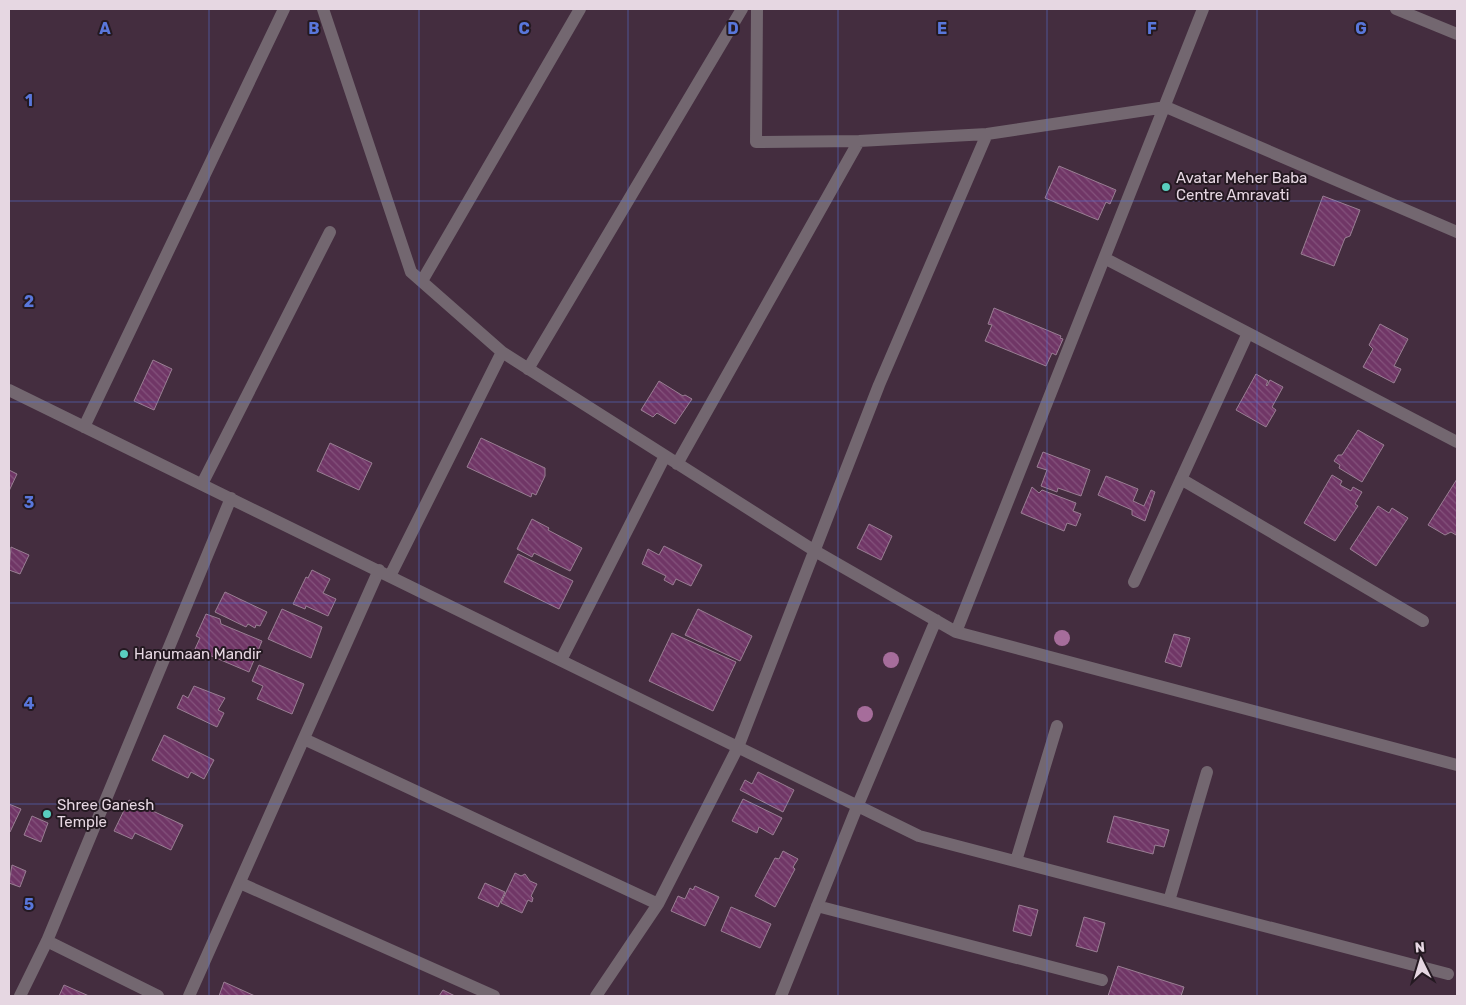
<svg xmlns="http://www.w3.org/2000/svg" width="1466" height="1005" font-family="Rubik,sans-serif">
<style>
.building{fill:url(#building-back-hatch);stroke:#997e93}
.lines{fill:none;stroke-linecap:round;stroke-linejoin:round}
.street{stroke:#736770;stroke-width:12}
.tree{fill:#a66d9b}
.grid{fill:none;stroke:#5977db;stroke-width:1;stroke-opacity:0.55}
.poi-dot{fill:#59cebf;stroke:#241921;stroke-width:2}
.labels{text-anchor:middle;stroke-width:4;stroke-linejoin:round;paint-order:stroke}
.poi-label{font-size:15px;fill:#e6d7e2;stroke:#241921;text-anchor:start}
.grid-label{font-size:16px;text-anchor:middle;font-weight:bold;fill:#5977db;stroke:#241921;stroke-width:4;stroke-linejoin:round;paint-order:stroke}
</style>
<defs>
<pattern id="building-back-hatch" width="6" height="6" patternUnits="userSpaceOnUse" patternTransform="scale(1.25)"><rect width="6" height="6" fill="#703666"/><path d="M-1 5l2 2M0 0l6 6M5-1l2 2" fill="none" stroke="#84527c"/></pattern>
</defs>
<rect width="100%" height="100%" fill="#442d3f"/>
<path class="building" d="M1059,166L1116,190L1110,204L1106,202L1098,220L1045,198Z
M1323,196L1360,210L1350,236L1345,238L1334,266L1301,254Z
M994,308L1061,336L1060,338L1063,339L1056,355L1052,353L1046,366L985,341L992,325L988,324Z
M1380,324L1408,339L1394,366L1401,369L1394,383L1363,367L1373,349L1369,345Z
M153,360L172,369L154,410L134,401Z
M1256,374L1268,381L1266,385L1267,386L1270,380L1283,387L1272,407L1276,410L1266,427L1236,410Z
M659,381L683,396L685,395L692,399L675,424L657,413L653,417L641,410Z
M1358,430L1384,445L1362,482L1339,468L1340,465L1334,461L1338,455H1342Z
M481,438L545,468V476L536,495L532,493L531,497L467,467Z
M330,443L372,463L359,490L317,471Z
M1043,452L1090,470L1081,496L1058,488L1057,492L1041,486L1047,470L1037,467Z
M9,470L17,474L9,491Z
M1332,475L1342,481L1340,485L1351,491L1353,487L1362,492L1355,504L1358,506L1335,541L1304,523Z
M1106,476L1138,489L1133,501L1144,506L1151,490L1155,492L1145,521L1132,515V510L1098,495Z
M1457,479V533L1456,535L1451,532L1445,535L1428,525Z
M1032,487L1039,493L1042,490L1076,503L1073,511L1081,514L1076,526L1067,523L1064,531L1021,513Z
M1378,506L1389,513L1392,508L1408,518L1376,566L1350,549Z
M532,519L549,528L548,530L582,548L570,571L534,553L532,557L517,549Z
M869,524L892,536L881,560L857,548Z
M664,546L702,565L691,586L676,579L673,585L664,580L666,576L642,564L648,549L659,555Z
M11,547L29,555L20,574L9,570Z
M518,554L573,581L559,609L504,582Z
M312,570L330,579L323,593L336,599L328,616L306,606L305,609L293,604L306,577L308,578Z
M225,592L267,612L260,626L256,625L255,628L248,624L246,627L215,612Z
M282,609L322,627L311,658L268,639Z
M698,609L752,636L740,661L685,635Z
M206,614L220,619L221,624L262,641L249,672L195,649L200,638L196,636Z
M672,633L736,662L713,711L649,681Z
M1174,634L1190,638L1181,667L1165,662Z
M259,665L304,684L292,714L257,699L263,686L252,681Z
M194,686L225,698L218,710L224,713L217,727L177,708L183,695L188,698Z
M164,735L214,760L204,779L191,772L188,778L152,760Z
M758,772L794,790L783,812L740,790L745,780L752,784Z
M743,799L782,818L773,835L759,827L757,833L732,821Z
M129,800L183,825L171,850L135,833L132,839L114,831Z
M9,804L21,809L10,832L9,831Z
M32,816L48,823L41,842L24,835Z
M1114,816L1169,830L1164,847L1155,845L1153,854L1107,842Z
M783,851L798,859L793,867L795,869L775,907L755,896L775,858L779,859Z
M12,865L26,871L20,887L9,883Z
M515,873L521,876L525,874L530,881L537,884L531,896L533,898L532,902L528,900L522,913L501,903Z
M485,883L505,892L498,907L478,898Z
M695,886L719,897L705,926L671,911L678,896L685,899L690,888L693,890Z
M1019,905L1038,910L1031,936L1013,931Z
M731,907L771,924L760,948L721,931Z
M1084,917L1105,923L1097,952L1076,946Z
M1118,966L1184,987L1181,996H1108Z
M224,982L255,996H219Z
M64,985L89,996H59Z
M443,990L455,996H439Z"/>
<g class="lines">
<path class="street" d="M323,9L411,272L502,352L815,551L956,632L1457,765
M757,9L756,142L859,141L987,134L1166,107L1457,232
M1396,9L1457,34
M1106,259L1457,442
M422,281L580,9
M528,369L742,9
M9,390L919,836L1448,974
M84,427L284,9
M677,464L859,141
M1181,479L1423,621
M202,484L330,232
M390,576L502,352
M1134,582L1248,333
M956,632L1203,9
M561,660L665,456
M304,739L658,904
M1016,861L1057,726
M240,883L494,996
M1169,901L1207,772
M817,906L1102,980
M47,941L158,996
M20,996L47,941L231,498
M189,996L379,570
M596,996L658,904L738,747L879,385L987,134
M781,996L857,807L936,620"/>
</g>
<g class="tree">
<circle cx="1062" cy="638" r="8"/>
<circle cx="891" cy="660" r="8"/>
<circle cx="865" cy="714" r="8"/>
</g>
<path class="grid" d="M209,9V996M419,9V996M628,9V996M838,9V996M1047,9V996M1257,9V996M9,201H1457M9,402H1457M9,603H1457M9,804H1457"/>
<g class="poi-dot">
<circle cx="1166" cy="187" r="5"/>
<circle cx="124" cy="654" r="5"/>
<circle cx="47" cy="814" r="5"/>
</g>
<g class="labels">
<g class="poi-label">
<text x="1176" y="183">Avatar Meher Baba<tspan x="1176" dy="17">Centre Amravati</tspan></text>
<text x="134" y="659">Hanumaan Mandir</text>
<text x="57" y="810">Shree Ganesh<tspan x="57" dy="17">Temple</tspan></text>
</g>
</g>
<g class="grid-label">
<text x="105" y="34">A</text>
<text x="314" y="34">B</text>
<text x="524" y="34">C</text>
<text x="733" y="34">D</text>
<text x="942" y="34">E</text>
<text x="1152" y="34">F</text>
<text x="1361" y="34">G</text>
<text x="29" y="106">1</text>
<text x="29" y="307">2</text>
<text x="29" y="508">3</text>
<text x="29" y="709">4</text>
<text x="29" y="910">5</text>
</g>
<rect width="1466" height="1005" fill="none" stroke="#e6d7e2" stroke-width="20"/>
<g transform="translate(1421 960) rotate(355)" stroke="#241921" stroke-width="4" paint-order="stroke">
<path d="M0-4L9 19L0 12L-9 19Z" fill="#e6d7e2"/>
<text y="-8" font-size="14" font-weight="bold" text-anchor="middle" fill="#e6d7e2">N</text>
</g>
</svg>
